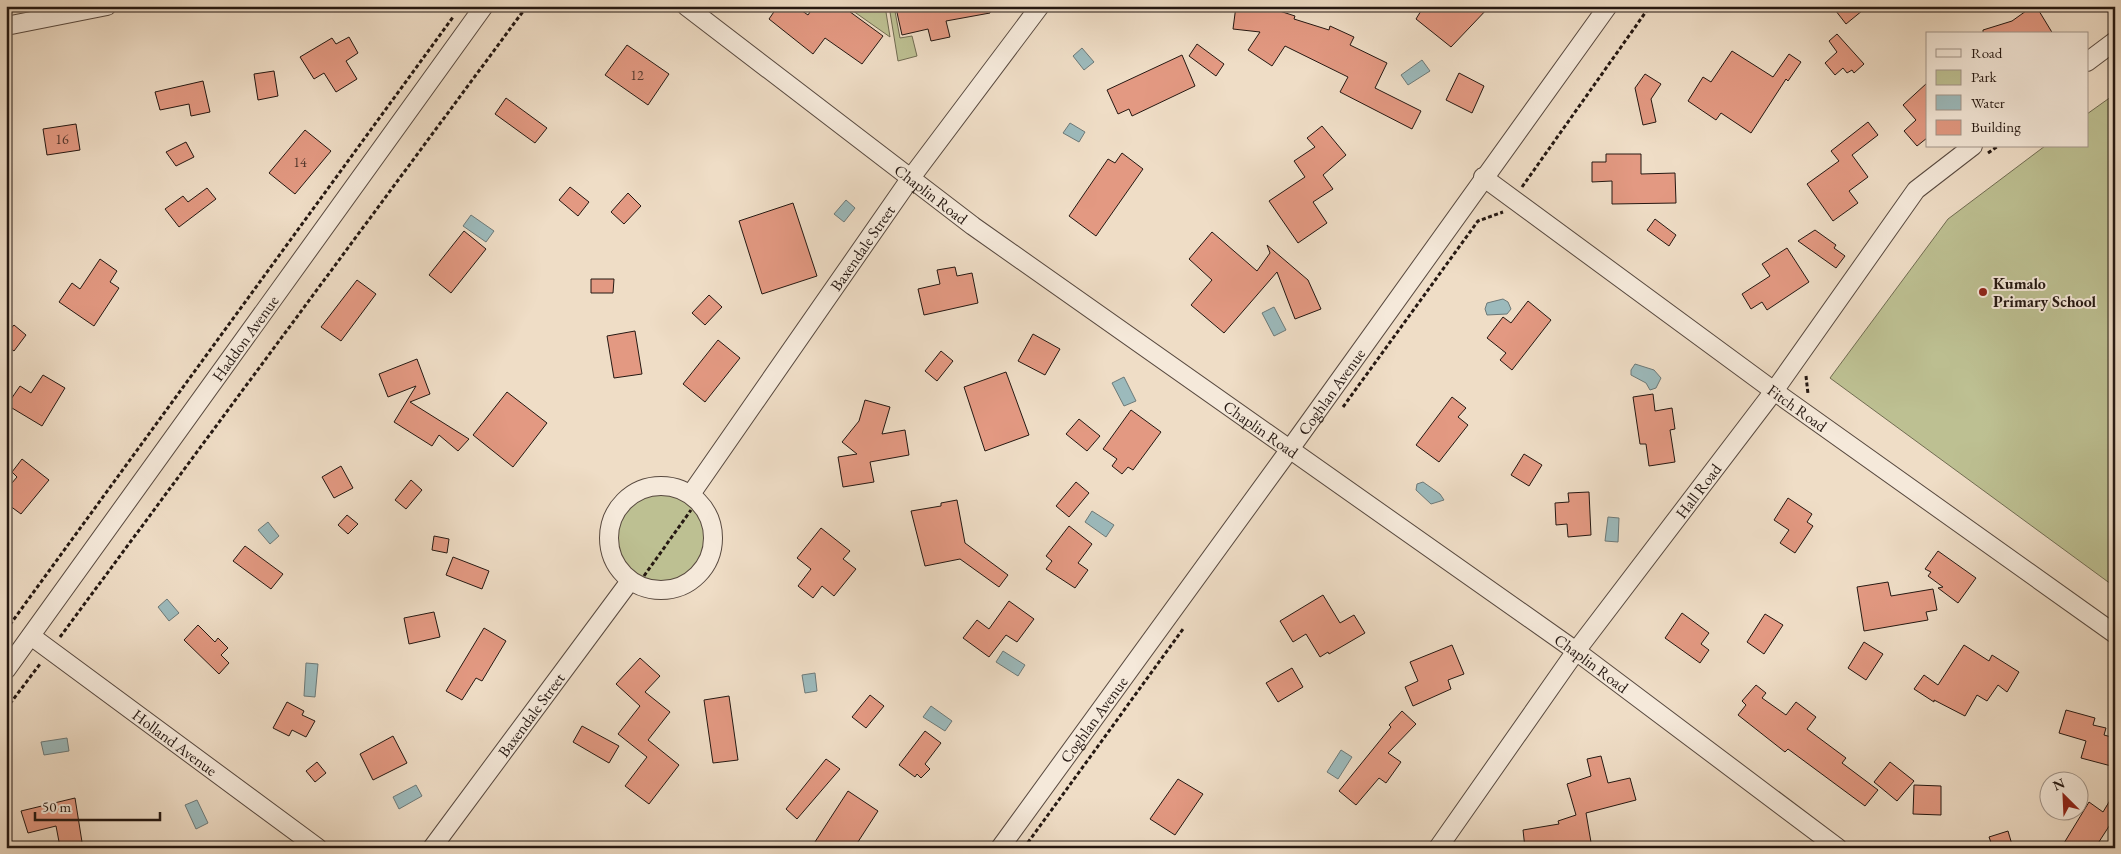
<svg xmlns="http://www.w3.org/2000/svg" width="2121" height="854" font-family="'EB Garamond',serif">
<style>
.green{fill:#bdc092;stroke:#716c52}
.water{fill:#9cbabc;stroke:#6c7978}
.building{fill:#e39982;stroke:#251812}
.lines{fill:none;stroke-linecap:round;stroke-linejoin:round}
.minor-casing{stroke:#58493f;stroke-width:20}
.path{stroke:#251812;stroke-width:3;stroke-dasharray:4 2.5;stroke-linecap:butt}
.minor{stroke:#f5e9da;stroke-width:18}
.poi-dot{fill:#8f2418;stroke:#f5e9da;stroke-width:2}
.labels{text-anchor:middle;stroke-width:4;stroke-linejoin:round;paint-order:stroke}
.number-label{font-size:14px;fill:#54382e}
.street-label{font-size:16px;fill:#251812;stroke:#f5e9da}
.poi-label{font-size:16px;font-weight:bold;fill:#251812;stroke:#f5e9da;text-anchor:start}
</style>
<rect width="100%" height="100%" fill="#efddc6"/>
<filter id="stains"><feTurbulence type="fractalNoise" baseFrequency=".004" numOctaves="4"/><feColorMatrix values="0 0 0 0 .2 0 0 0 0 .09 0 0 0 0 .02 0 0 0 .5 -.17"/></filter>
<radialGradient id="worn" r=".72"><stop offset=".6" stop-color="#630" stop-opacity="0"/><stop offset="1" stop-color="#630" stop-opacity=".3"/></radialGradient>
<path class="green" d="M846,6H885L890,37Z
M889,6H894L900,38L912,36L917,56L898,61Z
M2115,94V587L1830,378L1948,219L2045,146H2087V114Z
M609 538a52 52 0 1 1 104 0a52 52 0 1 1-104 0Z"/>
<path class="water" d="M1082,48L1094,62L1084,70L1073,56Z
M1422,60L1430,71L1408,85L1401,75Z
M1070,123L1085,132L1079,142L1063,133Z
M846,200L855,208L844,222L834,214Z
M471,215L494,231L486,242L463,226Z
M1503,299L1508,302L1511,309L1507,314L1487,315L1485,309L1487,303Z
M1274,307L1286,330L1274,336L1262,313Z
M1635,364L1654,370L1661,378L1656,388L1650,390L1646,383L1631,375V370Z
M1124,377L1136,401L1124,406L1112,383Z
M1423,482L1440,494L1444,500L1431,504L1416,490L1417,484Z
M1092,511L1114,525L1106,537L1085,522Z
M1608,517L1619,518L1618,542L1605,541Z
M268,522L279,536L270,544L258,530Z
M167,599L179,613L169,621L158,607Z
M1003,651L1025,665L1018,676L996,662Z
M306,663L318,664L315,697L304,696Z
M815,673L817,691L805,693L802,675Z
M931,706L952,721L945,731L923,717Z
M67,738L69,751L44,755L41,742Z
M1341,750L1352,757L1338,779L1327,772Z
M416,785L422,796L399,809L393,797Z
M197,800L208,823L196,829L185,805Z"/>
<path class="building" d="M778,6H795L808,15L814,6H842L883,36L862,64L825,38L813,54L769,19Z
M904,6H990V13L946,21L950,37L931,41L928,29L902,35L896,8Z
M1236,6H1264L1295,16L1294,19L1329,30L1330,26L1354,37L1350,45L1387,63L1375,88L1421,111L1412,129L1340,92L1348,77L1285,46L1272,66L1248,50L1260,32L1233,29Z
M1424,6H1490L1451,47L1416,19Z
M1832,6H1868L1846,24Z
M2033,6H2036L2053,34H1983V30L2012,21Z
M1837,34L1864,64L1854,73L1852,70L1847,73L1843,68L1835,75L1825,63L1837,52L1829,41Z
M349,37L358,53L346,61L357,79L336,92L324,73L314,79L300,57L332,38L336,44Z
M1197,44L1224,64L1216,76L1189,56Z
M627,45L669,74L648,105L605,75Z
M1732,51L1773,77L1789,54L1801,62L1788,81L1786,79L1751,133L1721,113L1716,120L1688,101L1703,77L1711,82Z
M1182,55L1195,86L1132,116L1129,109L1118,114L1107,90Z
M274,71L278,96L258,100L254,74Z
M1459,73L1484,86L1472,113L1446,100Z
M1645,74L1661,84L1651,99L1656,122L1643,125L1635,88Z
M203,81L210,112L191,116L189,104L160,110L155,92Z
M1927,83V138L1917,146L1904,131L1916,120L1903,105Z
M506,98L547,128L535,143L495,114Z
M1868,122L1878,135L1852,155L1868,177L1849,191L1858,203L1833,221L1807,184L1839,161L1831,151Z
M76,124L80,150L47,155L43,129Z
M1322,126L1346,155L1323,175L1333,189L1313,202L1327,223L1298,243L1269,201L1305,177L1294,161L1315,147L1307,138Z
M305,130L331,151L295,194L269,173Z
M186,142L194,157L176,166L166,152Z
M1122,153L1143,169L1096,236L1069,216L1108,159L1115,163Z
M1606,154H1641V174L1675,173L1676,203L1612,204V181L1592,182V162H1606Z
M570,187L589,202L578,216L559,200Z
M207,188L216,199L179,227L165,209L183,196L188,202Z
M628,193L641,206L624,224L611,212Z
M793,203L817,276L762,294L739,221Z
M1655,219L1676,235L1669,246L1647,230Z
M1815,230L1836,245L1834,248L1845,256L1836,268L1798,241Z
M464,231L486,249L451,293L429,275Z
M1212,232L1257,271L1270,253L1267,245L1308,280L1321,309L1295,319L1277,272L1224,333L1191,305L1212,280L1189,259Z
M1787,248L1809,282L1767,310L1762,302L1751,309L1742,294L1770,276L1762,264Z
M100,259L117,271L110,282L119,288L94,326L59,302L72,283L80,289Z
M955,267L957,276L972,273L978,303L924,315L918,289L940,284L937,270Z
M591,279H614L613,293H591Z
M357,280L376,294L341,341L321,327Z
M709,295L722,307L705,325L692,313Z
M1528,301L1551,320L1512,370L1500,360L1506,353L1487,338L1503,317L1511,323Z
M14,325L26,335L14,351L6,345V334Z
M635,331L642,374L614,378L607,336Z
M1033,334L1060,349L1045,375L1018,361Z
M718,340L740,358L705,402L683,384Z
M941,351L953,361L937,381L925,371Z
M417,359L430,394L410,402L469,439L458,451L439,435L432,446L394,422L416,386L388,397L379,374Z
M1006,372L1029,435L985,451L964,387Z
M43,375L65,388L42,426L7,405L20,386L31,393Z
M507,392L547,423L513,467L473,435Z
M1653,394L1655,411L1672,408L1675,429L1670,430L1675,462L1649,466L1646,444H1640L1633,397Z
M1452,397L1466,408L1458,417L1468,425L1439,462L1416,445Z
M865,400L890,407L882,434L905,430L909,455L870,462L874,482L843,487L838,457L857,454L842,442L859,421Z
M1131,410L1161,432L1133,470L1128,467L1122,474L1112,466L1117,459L1103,449Z
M1079,419L1100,436L1087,451L1066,434Z
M1524,454L1542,465L1529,486L1511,475Z
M22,459L49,480L21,514L6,503V490L17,477L12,472Z
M341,466L353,488L334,498L322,477Z
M411,480L422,490L406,509L395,500Z
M1076,482L1089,493L1069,517L1056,506Z
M1589,492L1591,535L1568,537L1567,524L1556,525L1555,503L1569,502L1568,493Z
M1788,498L1812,514L1807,522L1813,526L1795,553L1780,543L1789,530L1774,520Z
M957,500L965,543L1008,575L999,587L960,559L925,566L911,511L941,506V503Z
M347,515L358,524L348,534L338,525Z
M1069,526L1092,544L1078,563L1088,570L1075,588L1046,569L1052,561L1046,556Z
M821,528L850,551L843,559L856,569L834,596L822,586L813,598L798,586L811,569L797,558Z
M434,536L449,539L447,553L432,550Z
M245,546L283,574L271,589L233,561Z
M1938,551L1976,578L1958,603L1938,588L1943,587L1928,576L1931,572L1925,569Z
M453,557L489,571L482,589L446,575Z
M1888,582L1891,596L1933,589L1937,610L1926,612L1928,620L1864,631L1857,587Z
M1323,595L1340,623L1354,615L1365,633L1329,654L1328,652L1320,657L1306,634L1293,642L1280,621Z
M1009,601L1034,619L1017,642L1006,635L989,657L963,638L977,620L989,629Z
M434,612L440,637L409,644L404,618Z
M1682,613L1709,633L1701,644L1709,650L1700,663L1665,638Z
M1765,614L1783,625L1764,654L1747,642Z
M198,625L215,642L218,638L228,648L221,655L229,663L219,674L184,640Z
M484,628L506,641L482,681L476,678L462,700L446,691Z
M1864,642L1883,654L1866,680L1848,668Z
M1452,645L1464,674L1448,680L1451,689L1413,706L1405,687L1418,681L1410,662Z
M1964,645L1989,661L1992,655L2019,672L2007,692L1998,685L1987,701L1977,695L1965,716L1934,700V702L1914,689L1924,675L1938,685Z
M640,658L660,676L645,692L670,712L648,740L679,765L649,804L625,786L647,757L618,734L640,706L616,684Z
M1292,668L1303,687L1278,702L1266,683Z
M1756,685L1766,693L1762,698L1786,715L1796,702L1816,717L1807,729L1846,758L1842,763L1878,790L1865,806L1788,749L1785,752L1738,715L1746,705L1742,701Z
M870,695L884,706L866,728L852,717Z
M729,696L738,760L713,763L704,700Z
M287,702L304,711L302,715L315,721L306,737L292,730L289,736L273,728Z
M2066,710L2095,718L2093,725L2106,728L2104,735L2115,738V767L2081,758L2086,741L2059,733Z
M1402,711L1416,724L1388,753L1401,762L1386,783L1379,778L1356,805L1339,791L1391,727L1389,725Z
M582,726L619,746L609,763L573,742Z
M925,731L941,743L925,764L930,769L921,778L917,774L915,777L899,765Z
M393,736L407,763L373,780L360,754Z
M1601,756L1608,783L1630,778L1636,800L1586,813L1592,848H1525L1523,830L1559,824L1558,821L1576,815L1567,784L1591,776L1587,759Z
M826,759L840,769L797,819L786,809Z
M317,762L326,773L315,782L306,771Z
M1890,762L1914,781L1897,801L1874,782Z
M1178,779L1203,794L1175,835L1150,819Z
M1914,785L1941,786V815L1913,814Z
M848,791L878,811L854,848H811Z
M2115,792V817L2095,848H2061L2089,802L2103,812Z
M75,798L82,842L60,847L56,826L28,833L21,811Z
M2008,831L2013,848H1993L1989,837Z"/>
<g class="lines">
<g class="minor-casing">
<g id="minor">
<path id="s1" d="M686,6L973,226L1576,651L1838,848"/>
<path d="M6,26L107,6"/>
<path d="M2087,62L2115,41"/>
<path id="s2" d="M1483,177L1774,391L2115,634"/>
<circle cx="661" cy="538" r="52"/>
<path id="s3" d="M691,494L910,179L1040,6"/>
<path id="s4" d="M31,636L318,848"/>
<path id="s5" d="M6,670L484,6"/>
<path id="s6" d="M432,848L630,581"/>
<path id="s7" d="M1000,848L1290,449L1608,6"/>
<path id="s8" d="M1438,848L1576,651L1774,391L1916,190L1973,146"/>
</g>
</g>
<path class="path" d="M1988,153L1998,146
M1522,187L1650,6
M1806,376L1808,394
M1343,407L1478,221L1503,212
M644,576L691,510
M6,630L453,17
M60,637L527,6
M6,709L40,664
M1024,848L1183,629"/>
<use href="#minor" class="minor"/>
</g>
<circle class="poi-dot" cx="1983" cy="292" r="5"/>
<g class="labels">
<g class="number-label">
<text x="637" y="80">12</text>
<text x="62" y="144">16</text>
<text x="300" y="167">14</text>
</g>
<g class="street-label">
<text dy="6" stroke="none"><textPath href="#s1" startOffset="309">Chaplin Road</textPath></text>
<text dy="6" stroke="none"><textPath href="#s3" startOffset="300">Baxendale Street</textPath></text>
<text dy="6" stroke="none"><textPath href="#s5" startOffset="409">Haddon Avenue</textPath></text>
<text dy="6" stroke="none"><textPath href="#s7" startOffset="564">Coghlan Avenue</textPath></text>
<text dy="6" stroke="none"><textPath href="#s2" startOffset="390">Fitch Road</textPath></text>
<text dy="6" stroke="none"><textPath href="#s1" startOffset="714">Chaplin Road</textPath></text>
<text dy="6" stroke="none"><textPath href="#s8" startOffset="442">Hall Road</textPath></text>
<text dy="6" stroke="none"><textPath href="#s1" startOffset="1119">Chaplin Road</textPath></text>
<text dy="6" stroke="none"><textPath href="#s6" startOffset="166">Baxendale Street</textPath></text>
<text dy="6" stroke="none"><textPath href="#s7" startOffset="159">Coghlan Avenue</textPath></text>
<text dy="6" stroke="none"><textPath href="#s4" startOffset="179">Holland Avenue</textPath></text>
</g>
<g class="poi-label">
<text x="1993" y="289">Kumalo<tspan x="1993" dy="18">Primary School</tspan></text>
</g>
</g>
<rect width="2121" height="854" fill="none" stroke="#efddc6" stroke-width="25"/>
<rect x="8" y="8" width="2106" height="839" fill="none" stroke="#251812" stroke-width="2.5"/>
<rect x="12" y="12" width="2096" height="829" fill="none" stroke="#251812"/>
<rect x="1926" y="32" width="162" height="115" fill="#f5e9da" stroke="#a2958a"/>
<rect x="1936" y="49" width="25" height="8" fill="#f5e9da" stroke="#a2958a"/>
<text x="1971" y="58" font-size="15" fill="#251812">Road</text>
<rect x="1936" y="70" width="25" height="15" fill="#bdc092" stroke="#a2958a"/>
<text x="1971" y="82" font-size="15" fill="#251812">Park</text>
<rect x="1936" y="95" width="25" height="15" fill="#9cbabc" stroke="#a2958a"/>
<text x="1971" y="108" font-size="15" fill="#251812">Water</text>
<rect x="1936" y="120" width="25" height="15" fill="#e39982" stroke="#a2958a"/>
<text x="1971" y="132" font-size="15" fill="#251812">Building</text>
<g transform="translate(2064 796) rotate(336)"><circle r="24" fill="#f5e9da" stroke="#a2958a"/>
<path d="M0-4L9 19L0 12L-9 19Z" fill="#8f2418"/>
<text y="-8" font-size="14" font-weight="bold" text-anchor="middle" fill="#251812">N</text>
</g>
<path d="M35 812v8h125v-8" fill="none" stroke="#251812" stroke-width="2.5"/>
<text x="42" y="812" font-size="15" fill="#251812" stroke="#f5e9da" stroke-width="4" paint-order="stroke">50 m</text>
<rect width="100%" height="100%" filter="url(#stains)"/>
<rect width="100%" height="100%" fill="url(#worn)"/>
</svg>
